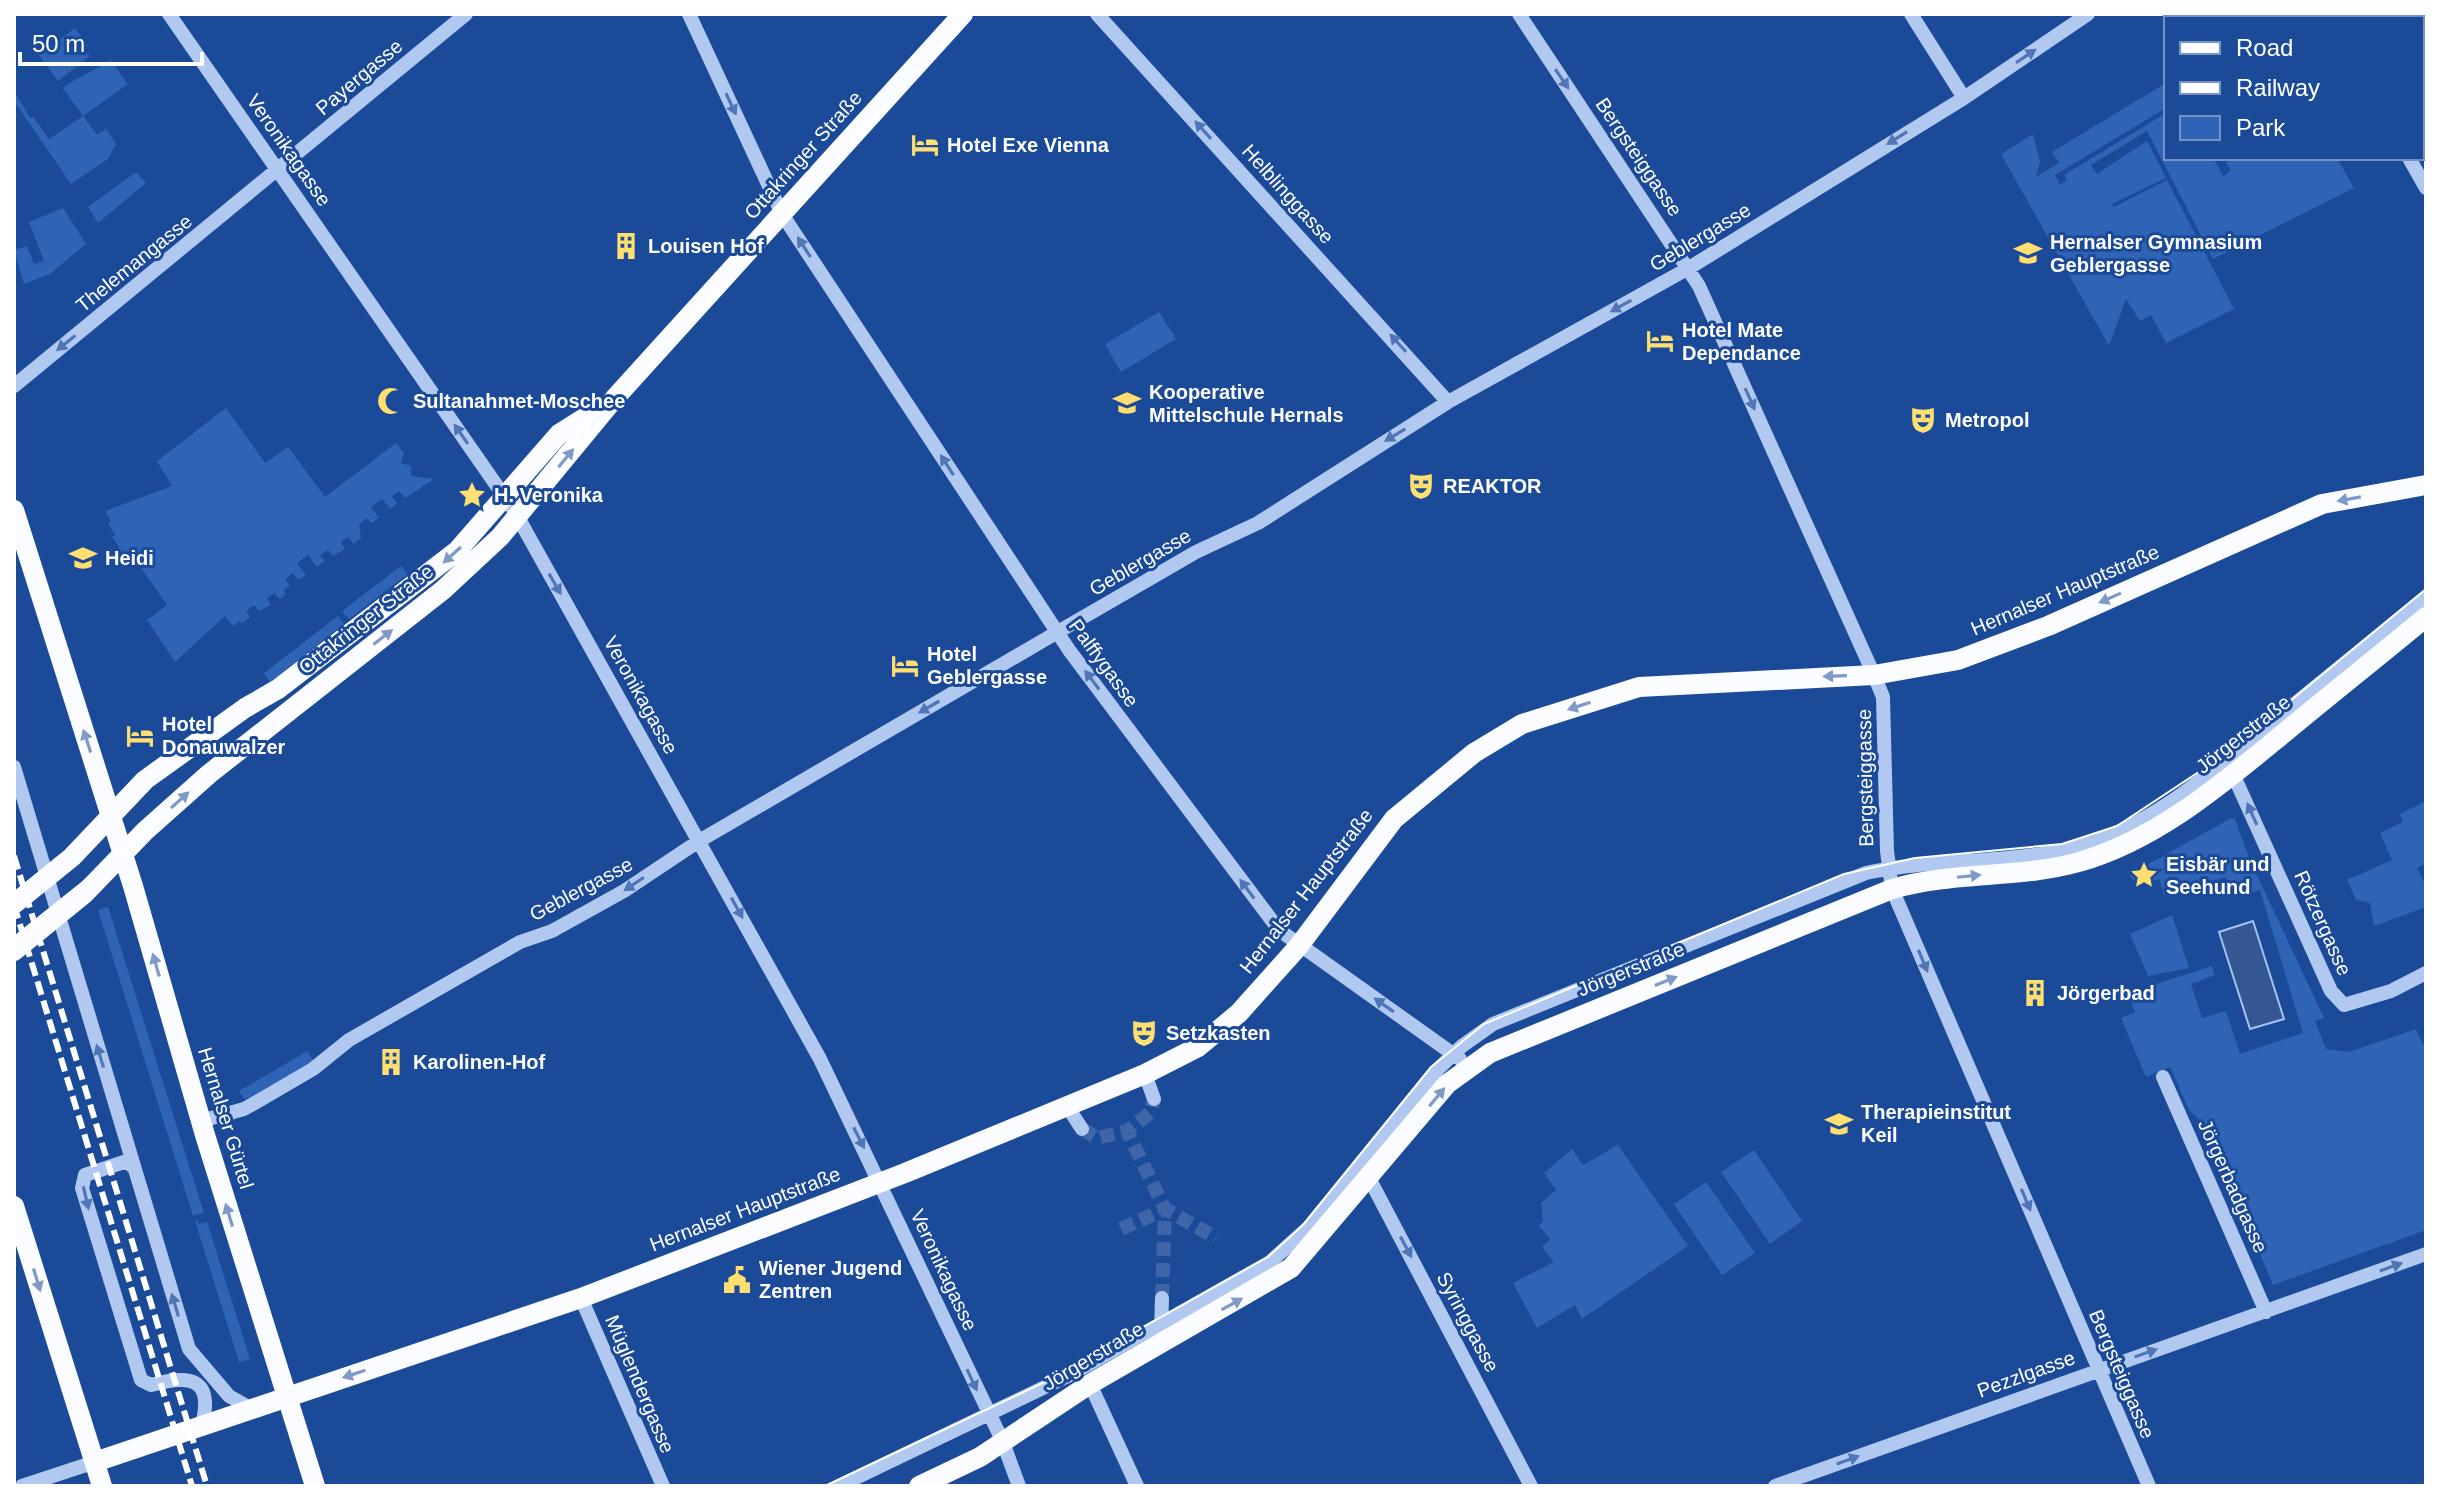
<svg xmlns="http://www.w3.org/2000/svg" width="2440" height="1500" font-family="Arial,sans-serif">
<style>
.green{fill:#2f63b6}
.water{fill:#345691;stroke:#a4c3f2;stroke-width:2}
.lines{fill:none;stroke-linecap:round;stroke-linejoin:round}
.minor-tunnel{stroke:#3d65a8;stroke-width:14;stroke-dasharray:14 7;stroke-linecap:butt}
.minor{stroke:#b1c9f0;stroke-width:14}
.major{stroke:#fafcff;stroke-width:20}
.tram{stroke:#fff;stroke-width:2}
.rail{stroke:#fff;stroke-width:6;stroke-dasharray:14 6;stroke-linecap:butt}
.oneway{fill:#5076b7}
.oneway2{fill:#7f9ac7}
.labels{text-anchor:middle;stroke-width:6;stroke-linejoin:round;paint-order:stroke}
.street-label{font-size:20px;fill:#fff;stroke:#1b4a99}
.poi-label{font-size:20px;font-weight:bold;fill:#fff;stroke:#1b4a99;text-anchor:start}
</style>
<rect width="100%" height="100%" fill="#1b4a99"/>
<path class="green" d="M75,28L88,46L84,49L90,56L58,81L39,55Z
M110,60L128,84L83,116L97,135L106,129L116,144L108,159L71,184L14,101V91L30,118L33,117L49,139L83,116L63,88C79,76 95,71 110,60Z
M2166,83V108L2055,175L2060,185L2067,180L2064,175L2166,113V158H2219L2215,161L2223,176L2231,171L2224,158H2337L2354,188L2213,259L2147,131L2091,165L2097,174L2147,141L2166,178L2112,204L2114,207L2167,180L2234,309L2166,343L2151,315L2140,321L2126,299L2109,346L2001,154L2033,134L2040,161L2036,177L2059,163L2052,152Z
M136,172L146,183L98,223L88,207Z
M63,208L86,244L50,274L24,284L14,250L27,246L34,264L44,261L29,222Z
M1159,312L1176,339L1121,372L1105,344Z
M226,408L265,463L288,447L325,497L396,443L404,453L401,463L411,466V476L434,479L405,498L399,491L392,496L397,503L390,509L382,499L371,507L379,518L371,523L367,518L359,524L361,538L354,544L348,537L341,542L345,549L333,556L328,550L320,555L324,561L317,567L308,555L297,563L306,575L298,580L293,573L285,579L290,586L284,590L286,594L280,599L274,593L267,598L271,605L259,611L254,605L246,611L250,617L242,624L240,621L233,626L225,616L175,662L147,620L167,605L132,555L124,560L116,550L119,547L112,537L115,534L108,524L111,521L105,511L172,486L157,461Z
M401,566L408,574L349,619L342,611Z
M338,616L344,624L270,682L264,673Z
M2426,801V863L2417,868L2426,886V907L2374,926L2370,903L2356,900L2347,880L2392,860L2380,833L2403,822L2400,814Z
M2231,818L2235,819L2249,858L2324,1018L2315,1021L2326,1049L2349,1052L2416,1029L2426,1051V1230L2273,1285L2207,1127L2189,1110L2170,1067L2146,1077L2121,1018L2135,1012L2128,993L2212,966L2215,975L2191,984L2202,1018L2226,1011L2240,1054L2303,1033L2260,890L2234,898L2226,877L2164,895L2159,879L2138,886L2129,875Z
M108,907L204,1213L193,1216L98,910Z
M2172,915L2189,968L2148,976L2130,934Z
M308,1051L313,1060L309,1064L255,1096L244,1099L239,1091Z
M1618,1145L1688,1246L1582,1319L1575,1305L1537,1328L1513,1283L1554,1262L1542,1247L1550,1239L1539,1226L1543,1221L1541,1203L1556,1190L1544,1173L1572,1149L1583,1165Z
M1754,1150L1802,1221L1770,1244L1721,1172Z
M1706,1182L1755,1253L1722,1275L1674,1204Z
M198,1220L199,1224L207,1222L250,1359L239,1362L195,1221Z"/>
<path class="water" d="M2253,921L2284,1019L2250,1029L2219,932Z"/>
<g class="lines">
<path class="minor-tunnel" d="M1082,1129L1097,1138L1127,1131L1151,1112L1154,1099
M1121,1229L1165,1209L1127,1131
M1162,1298L1165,1209L1216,1238"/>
<path class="minor" d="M169,14L515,512L820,1059L1002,1440L1019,1486
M689,14L782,214L1069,650L1279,930L1460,1059
M1097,14L1448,402
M1519,14L1699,286L1874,675L1883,697L1887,851L1892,889L2149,1486
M1911,14L1964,98
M2325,14L2328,18
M2409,158L2426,188
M14,386L466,14
M14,767L189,1349L229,1396L252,1409
M2233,774L2331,991L2344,1005L2391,991L2426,973
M1145,1074L1154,1099
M2163,1077L2266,1312
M1067,1106L1082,1129
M201,1121L244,1109L260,1100L313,1069L349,1040L520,942L552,931L624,891L699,841L1056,633L1196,552L1258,523L1448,402L1689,268L1964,98L2088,14
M134,1168L127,1161L85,1175L82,1188L141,1380L151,1385C190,1374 214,1378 202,1425
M1369,1178L1531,1486
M581,1298L663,1486
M1161,1331L1162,1298
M1090,1384L1137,1486
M22,1486L95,1462
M839,1486L1072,1374L1270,1262L1309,1227L1438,1069L1462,1046L1493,1024L1866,873C1935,858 2009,864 2077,847C2154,826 2220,765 2280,716C2329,676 2377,637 2426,597
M1775,1486L2426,1254"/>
<path class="major" d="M14,510L133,886L205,1135L315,1486
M14,904L72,857L145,780L245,708L278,689L457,551L559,434L597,410
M14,951L84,894L145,831L209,774L443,590L500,537L614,399L963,14
M14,1206L102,1486
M95,1462L581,1298L905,1173L1145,1074L1198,1047L1239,1013L1298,947L1394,819L1474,753L1522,724L1639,687L1874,675L1958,660L2048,626L2322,504L2426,485
M919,1486L980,1457L1090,1384L1291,1268L1447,1084L1490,1053L1892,889C1953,871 2019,879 2079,862C2157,840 2223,783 2284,733C2331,694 2379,656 2426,617"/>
<path class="tram" d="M556,462L622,382
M14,937L475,569L536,504L622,397L970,14
M825,1486L1047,1381L1268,1257L1303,1225L1431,1067L1484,1024L1844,874L1915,858L2062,844L2117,826L2226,754L2426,589"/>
<path class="rail" d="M14,856L207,1486
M14,905L192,1486"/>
</g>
<defs><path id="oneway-solid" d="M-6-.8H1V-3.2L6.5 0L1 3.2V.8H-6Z" transform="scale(2)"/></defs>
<g class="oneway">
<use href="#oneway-solid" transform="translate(2026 56) rotate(-34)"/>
<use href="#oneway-solid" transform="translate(1562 79) rotate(56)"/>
<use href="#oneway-solid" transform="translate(731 104) rotate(65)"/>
<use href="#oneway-solid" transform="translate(1203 130) rotate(-132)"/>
<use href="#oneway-solid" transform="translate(1897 138) rotate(148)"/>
<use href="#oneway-solid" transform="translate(804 247) rotate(-123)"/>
<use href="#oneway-solid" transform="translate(1621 306) rotate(151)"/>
<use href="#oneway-solid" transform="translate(66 343) rotate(141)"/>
<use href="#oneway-solid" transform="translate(1398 343) rotate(-132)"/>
<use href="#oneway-solid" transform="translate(1750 399) rotate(66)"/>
<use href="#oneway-solid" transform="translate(461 434) rotate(-125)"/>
<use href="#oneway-solid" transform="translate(1395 435) rotate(149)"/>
<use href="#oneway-solid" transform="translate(947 465) rotate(-123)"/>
<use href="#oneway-solid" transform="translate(555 584) rotate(60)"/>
<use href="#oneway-solid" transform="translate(1092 680) rotate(-127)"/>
<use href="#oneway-solid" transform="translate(929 707) rotate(150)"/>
<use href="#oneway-solid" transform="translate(2252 814) rotate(-114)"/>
<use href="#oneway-solid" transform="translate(634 884) rotate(146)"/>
<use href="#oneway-solid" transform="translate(1247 889) rotate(-127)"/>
<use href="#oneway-solid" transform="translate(737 908) rotate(61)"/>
<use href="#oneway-solid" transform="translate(1923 961) rotate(67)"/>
<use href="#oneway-solid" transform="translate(1384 1005) rotate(-145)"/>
<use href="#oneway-solid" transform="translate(100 1056) rotate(-107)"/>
<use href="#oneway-solid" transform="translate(859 1138) rotate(63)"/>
<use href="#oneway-solid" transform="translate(86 1198) rotate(77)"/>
<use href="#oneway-solid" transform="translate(2026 1200) rotate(67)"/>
<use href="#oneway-solid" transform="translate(1406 1247) rotate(62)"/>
<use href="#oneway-solid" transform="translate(2391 1267) rotate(-20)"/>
<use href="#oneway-solid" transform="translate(175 1305) rotate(-107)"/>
<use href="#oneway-solid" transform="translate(2146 1353) rotate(-19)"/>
<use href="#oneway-solid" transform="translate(972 1380) rotate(65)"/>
<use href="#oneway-solid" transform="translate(1848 1460) rotate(-20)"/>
</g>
<g class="oneway2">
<use href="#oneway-solid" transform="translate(566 458) rotate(-51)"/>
<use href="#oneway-solid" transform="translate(2349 499) rotate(170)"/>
<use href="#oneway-solid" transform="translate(452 555) rotate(138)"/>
<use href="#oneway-solid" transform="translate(2110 598) rotate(156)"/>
<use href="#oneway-solid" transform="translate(383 637) rotate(-38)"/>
<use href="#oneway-solid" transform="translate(1835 676) rotate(178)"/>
<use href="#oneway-solid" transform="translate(1579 706) rotate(162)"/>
<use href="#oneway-solid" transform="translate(87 741) rotate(-108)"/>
<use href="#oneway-solid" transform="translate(180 800) rotate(-42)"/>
<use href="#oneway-solid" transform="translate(1969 876) rotate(-6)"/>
<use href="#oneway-solid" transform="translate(156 965) rotate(-106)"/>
<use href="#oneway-solid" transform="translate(1666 981) rotate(-22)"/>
<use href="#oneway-solid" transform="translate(1437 1097) rotate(-50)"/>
<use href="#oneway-solid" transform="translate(229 1215) rotate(-107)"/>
<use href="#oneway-solid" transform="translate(37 1280) rotate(73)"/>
<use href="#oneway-solid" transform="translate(1232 1304) rotate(-29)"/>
<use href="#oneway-solid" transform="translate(354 1374) rotate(162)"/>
</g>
<defs>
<g id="hotel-bare" transform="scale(2.16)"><path d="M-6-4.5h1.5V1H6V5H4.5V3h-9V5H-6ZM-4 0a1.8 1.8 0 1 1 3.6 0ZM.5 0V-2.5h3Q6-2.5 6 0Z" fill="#ffdf70" stroke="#1b4a99" stroke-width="2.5" paint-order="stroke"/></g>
<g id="building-bare" transform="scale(2.16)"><path d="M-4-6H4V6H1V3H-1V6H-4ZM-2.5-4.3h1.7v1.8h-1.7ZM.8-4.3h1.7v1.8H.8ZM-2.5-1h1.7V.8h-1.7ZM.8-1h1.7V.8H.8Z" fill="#ffdf70" stroke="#1b4a99" stroke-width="2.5" paint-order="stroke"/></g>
<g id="school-bare" transform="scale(2.16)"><path d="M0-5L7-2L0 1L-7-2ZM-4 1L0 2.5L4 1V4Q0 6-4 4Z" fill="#ffdf70" stroke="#1b4a99" stroke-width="2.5" paint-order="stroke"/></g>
<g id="mosque-bare" transform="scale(2.16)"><path d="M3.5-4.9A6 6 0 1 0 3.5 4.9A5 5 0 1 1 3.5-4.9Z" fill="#ffdf70" stroke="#1b4a99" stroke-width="2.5" paint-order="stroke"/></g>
<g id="theatre-bare" transform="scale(2.16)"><path d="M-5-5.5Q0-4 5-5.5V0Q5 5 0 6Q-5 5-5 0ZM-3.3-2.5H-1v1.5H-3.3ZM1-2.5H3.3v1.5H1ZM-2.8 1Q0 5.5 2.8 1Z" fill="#ffdf70" stroke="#1b4a99" stroke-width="2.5" paint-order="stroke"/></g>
<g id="sight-bare" transform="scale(2.16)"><path d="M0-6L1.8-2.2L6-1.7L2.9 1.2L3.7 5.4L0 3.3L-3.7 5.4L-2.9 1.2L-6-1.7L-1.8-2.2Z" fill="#ffdf70" stroke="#1b4a99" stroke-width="2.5" paint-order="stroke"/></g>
<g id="civic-bare" transform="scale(2.16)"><path d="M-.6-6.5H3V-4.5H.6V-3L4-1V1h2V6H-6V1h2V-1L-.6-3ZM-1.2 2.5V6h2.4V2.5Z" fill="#ffdf70" stroke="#1b4a99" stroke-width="2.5" paint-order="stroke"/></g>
</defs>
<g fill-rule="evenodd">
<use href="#hotel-bare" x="925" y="145"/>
<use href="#building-bare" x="626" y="246"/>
<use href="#school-bare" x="2028" y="253"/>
<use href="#hotel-bare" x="1660" y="341"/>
<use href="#mosque-bare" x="391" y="401"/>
<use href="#school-bare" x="1127" y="403"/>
<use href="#theatre-bare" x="1923" y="420"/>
<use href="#theatre-bare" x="1421" y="486"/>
<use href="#sight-bare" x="472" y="495"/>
<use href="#school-bare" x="83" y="558"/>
<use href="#hotel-bare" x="905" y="666"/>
<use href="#hotel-bare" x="140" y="736"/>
<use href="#sight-bare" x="2144" y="875"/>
<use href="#building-bare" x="2035" y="993"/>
<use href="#theatre-bare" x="1144" y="1033"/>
<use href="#building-bare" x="391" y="1062"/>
<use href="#school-bare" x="1839" y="1124"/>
<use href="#civic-bare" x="737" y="1280"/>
</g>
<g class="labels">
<g class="street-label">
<text transform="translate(359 77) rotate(-40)" y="7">Payergasse</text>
<text transform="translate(289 150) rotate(55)" y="7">Veronikagasse</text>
<text transform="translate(803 155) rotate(-48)" y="7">Ottakringer Straße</text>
<text transform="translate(1639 157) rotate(56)" y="7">Bergsteiggasse</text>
<text transform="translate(1288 194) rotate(48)" y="7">Helblinggasse</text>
<text transform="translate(1700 237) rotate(-31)" y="7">Geblergasse</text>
<text transform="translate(134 263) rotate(-39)" y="7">Thelemangasse</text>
<text transform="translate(1140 562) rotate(-30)" y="7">Geblergasse</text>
<text transform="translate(2065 590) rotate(-23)" y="7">Hernalser Hauptstraße</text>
<text transform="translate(366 619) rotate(-38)" y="7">Ottakringer Straße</text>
<text transform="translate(1104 663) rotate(54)" y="7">Palffygasse</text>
<text transform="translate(641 695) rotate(61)" y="7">Veronikagasse</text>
<text transform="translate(2243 734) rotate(-38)" y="7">Jörgerstraße</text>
<text transform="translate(1865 778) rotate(-91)" y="7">Bergsteiggasse</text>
<text transform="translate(581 889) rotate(-28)" y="7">Geblergasse</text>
<text transform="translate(1306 891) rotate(-52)" y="7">Hernalser Hauptstraße</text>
<text transform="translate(2323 923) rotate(66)" y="7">Rötzergasse</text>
<text transform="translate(1631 969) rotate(-22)" y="7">Jörgerstraße</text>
<text transform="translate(226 1118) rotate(73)" y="7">Hernalser Gürtel</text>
<text transform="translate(2233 1186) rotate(66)" y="7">Jörgerbadgasse</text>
<text transform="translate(745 1209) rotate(-21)" y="7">Hernalser Hauptstraße</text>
<text transform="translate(944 1270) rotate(65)" y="7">Veronikagasse</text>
<text transform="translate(1468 1322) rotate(62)" y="7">Syringgasse</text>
<text transform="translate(1093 1356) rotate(-31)" y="7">Jörgerstraße</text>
<text transform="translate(2026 1374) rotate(-20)" y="7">Pezzlgasse</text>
<text transform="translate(2122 1374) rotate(67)" y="7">Bergsteiggasse</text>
<text transform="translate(640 1384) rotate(67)" y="7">Müglendergasse</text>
</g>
<g class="poi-label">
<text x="947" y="152">Hotel Exe Vienna</text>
<text x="2050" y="249">Hernalser Gymnasium<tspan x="2050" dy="23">Geblergasse</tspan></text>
<text x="648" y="253">Louisen Hof</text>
<text x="1682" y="337">Hotel Mate<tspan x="1682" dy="23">Dependance</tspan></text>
<text x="1149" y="399">Kooperative<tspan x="1149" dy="23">Mittelschule Hernals</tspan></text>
<text x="413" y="408">Sultanahmet-Moschee</text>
<text x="1945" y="427">Metropol</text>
<text x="1443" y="493">REAKTOR</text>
<text x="494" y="502">H. Veronika</text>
<text x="105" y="565">Heidi</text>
<text x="927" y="661">Hotel<tspan x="927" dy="23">Geblergasse</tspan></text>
<text x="162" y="731">Hotel<tspan x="162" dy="23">Donauwalzer</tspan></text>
<text x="2166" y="871">Eisbär und<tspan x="2166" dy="23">Seehund</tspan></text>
<text x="2057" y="1000">Jörgerbad</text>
<text x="1166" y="1040">Setzkasten</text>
<text x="413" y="1069">Karolinen-Hof</text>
<text x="1861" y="1119">Therapieinstitut<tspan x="1861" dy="23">Keil</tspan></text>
<text x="759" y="1275">Wiener Jugend<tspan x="759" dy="23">Zentren</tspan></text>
</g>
</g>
<rect width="2440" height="1500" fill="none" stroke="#ffffff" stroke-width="32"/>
<rect x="2164" y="16" width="260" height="144" fill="#1b4a99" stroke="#7692c2" stroke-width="2"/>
<rect x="2180" y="42" width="40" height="12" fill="#fafcff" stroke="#7692c2" stroke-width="2"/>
<text x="2236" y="56" font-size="24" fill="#ffffff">Road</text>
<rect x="2180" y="82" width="40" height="12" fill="#ffffff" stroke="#7692c2" stroke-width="2"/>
<text x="2236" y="96" font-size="24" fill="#ffffff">Railway</text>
<rect x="2180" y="116" width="40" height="24" fill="#2f63b6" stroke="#7692c2" stroke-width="2"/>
<text x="2236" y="136" font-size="24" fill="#ffffff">Park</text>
<path d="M20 52v12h182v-12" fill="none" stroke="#ffffff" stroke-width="4"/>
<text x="32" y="52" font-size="24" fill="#ffffff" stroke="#1b4a99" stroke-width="6" paint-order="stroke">50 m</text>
</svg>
